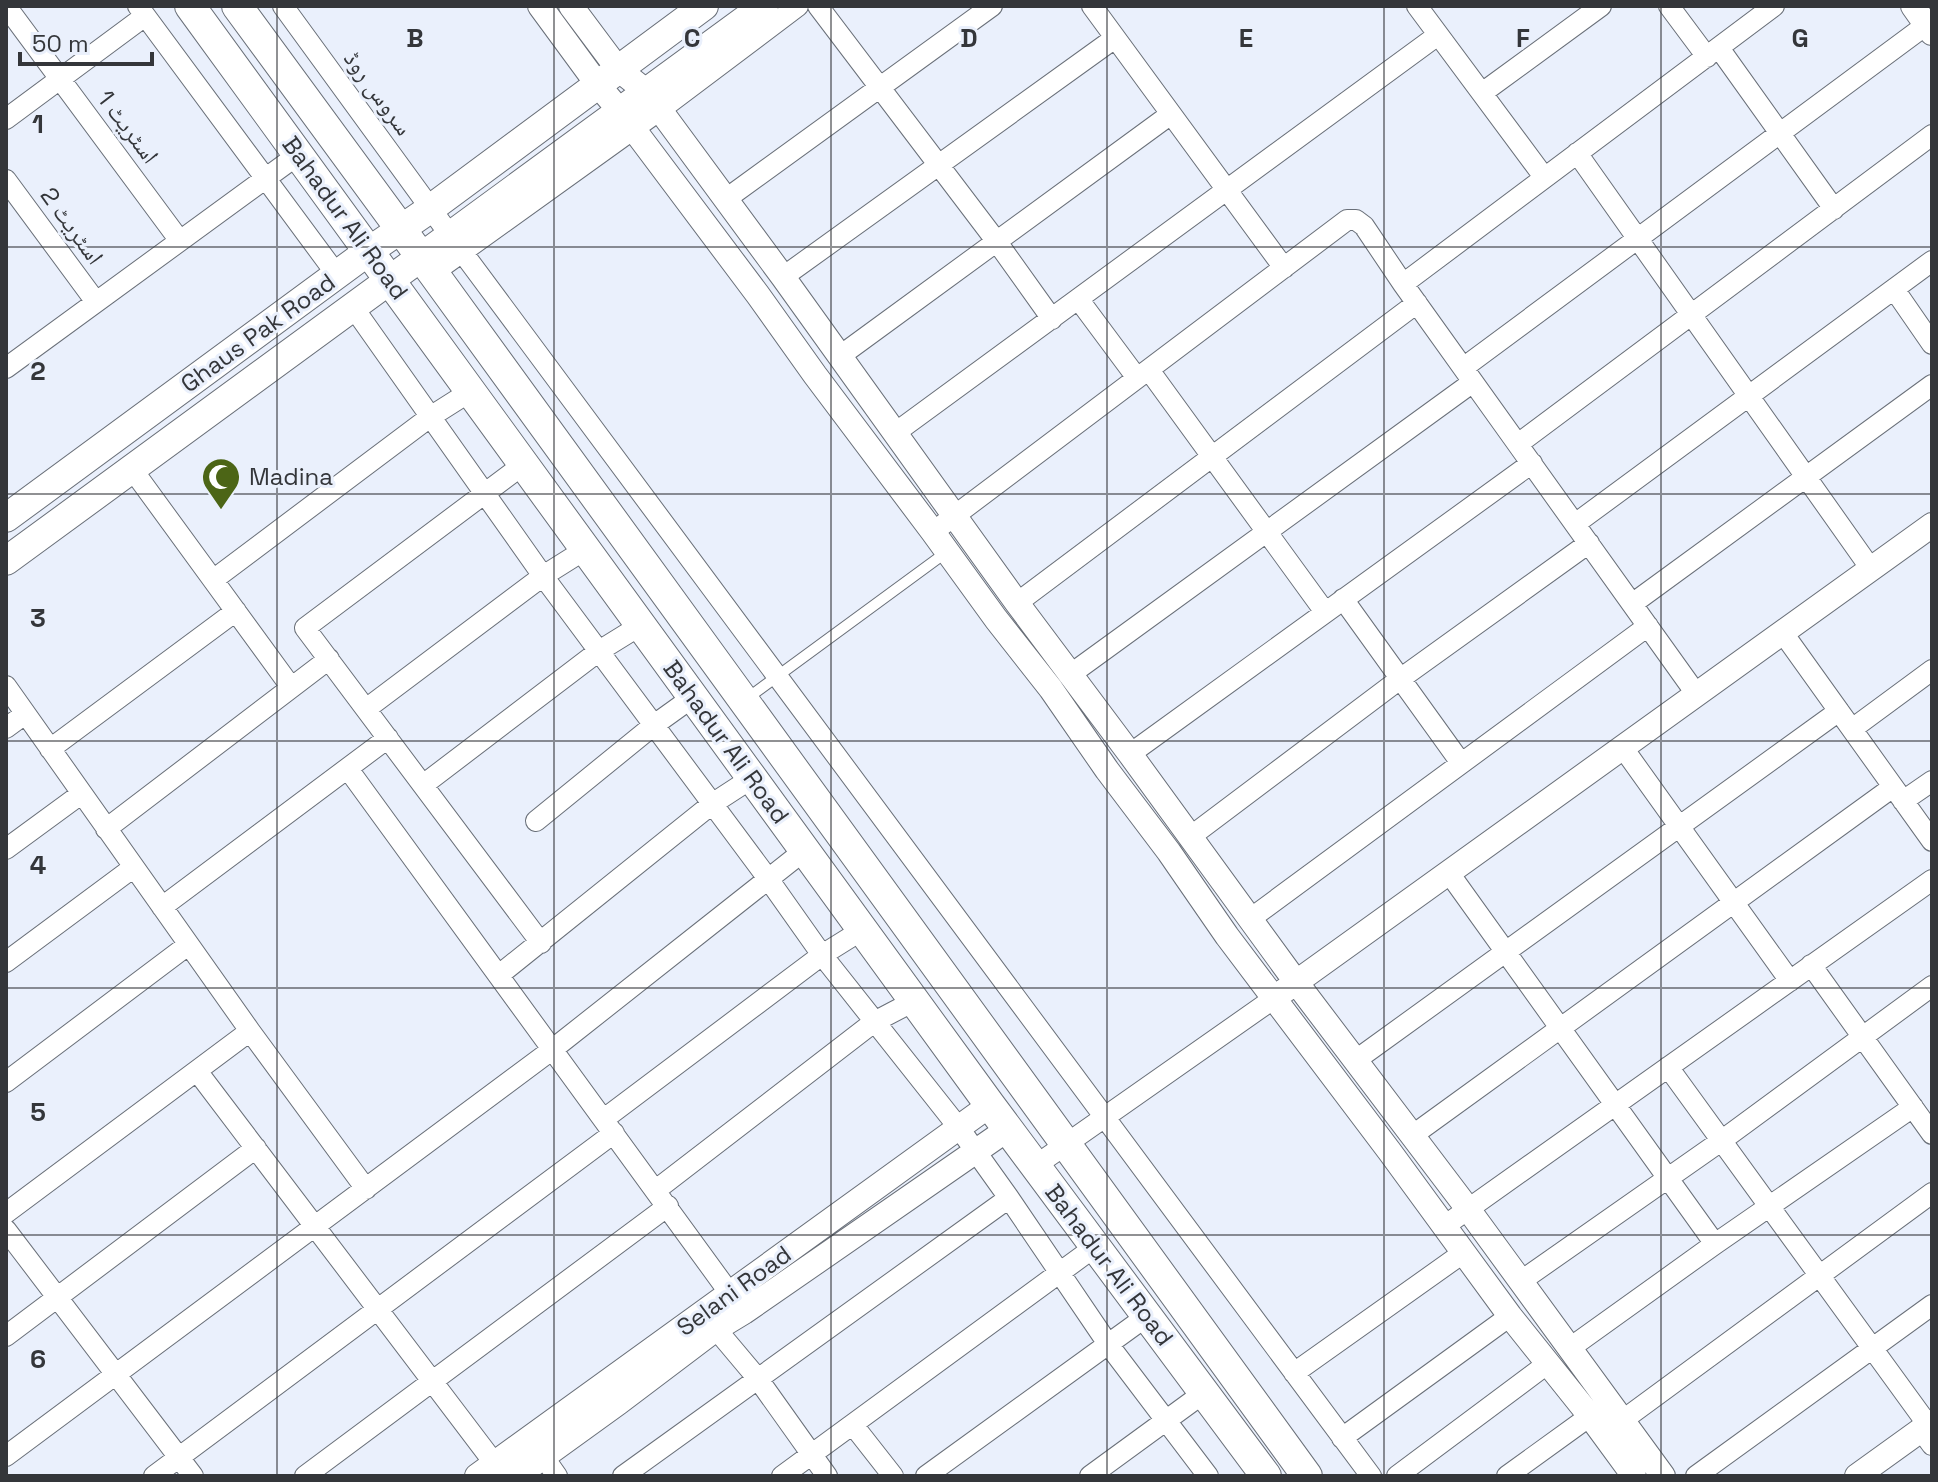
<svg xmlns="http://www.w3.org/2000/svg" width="1938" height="1482" font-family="'Space Grotesk','Noto Naskh Arabic',sans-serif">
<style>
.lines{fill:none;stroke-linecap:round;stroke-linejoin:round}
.service-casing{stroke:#696f78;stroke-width:12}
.minor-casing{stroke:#696f78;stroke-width:22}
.tertiary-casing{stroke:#696f78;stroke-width:26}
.secondary-casing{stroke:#696f78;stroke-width:30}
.primary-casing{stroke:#696f78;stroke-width:32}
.service{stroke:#fff;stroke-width:10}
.minor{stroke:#fff;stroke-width:20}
.tertiary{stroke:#fff;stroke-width:24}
.secondary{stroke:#fff;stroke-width:28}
.primary{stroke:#fff;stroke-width:30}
.grid{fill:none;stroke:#34363a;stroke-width:2;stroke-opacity:0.55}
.labels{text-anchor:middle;stroke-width:6;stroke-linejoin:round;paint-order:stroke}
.street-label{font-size:24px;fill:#34363a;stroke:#eaf0fc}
.poi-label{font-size:24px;fill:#34363a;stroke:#eaf0fc;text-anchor:start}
.grid-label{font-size:26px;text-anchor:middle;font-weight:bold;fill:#34363a;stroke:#eaf0fc;stroke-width:6;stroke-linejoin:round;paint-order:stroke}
</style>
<rect width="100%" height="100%" fill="#eaf0fc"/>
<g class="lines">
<g class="service-casing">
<path id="service" d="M745,700L948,551"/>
</g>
<g class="minor-casing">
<path id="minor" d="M6,6L180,241
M138,6L337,275
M283,6L463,253L1371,1476
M818,6L997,242L1052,319
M1092,6L1284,268
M1417,6L1544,177
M1669,6L1707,57
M1719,48L1834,209
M1482,93L1601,6
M6,119L145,16
M1577,153L1871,569
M6,180L96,302
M726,199L992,6
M433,273L660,110L798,6
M783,277L1115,38
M1403,284L1774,6
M1894,289L1932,344
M1079,300L1137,378
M353,307L543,576L769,880L822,955L959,1128L1009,1198L1108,1344L1208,1476
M840,356L1171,114
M6,368L299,154
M1463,368L1926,25
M1149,370L1325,612
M895,433L1438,35
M1518,444L1932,135
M524,464L305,628L541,943
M132,469L213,580
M1575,524L1932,261
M933,532L1347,220H1356L1364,226L1403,284L1697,695
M1343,599L1461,763
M1017,603L1417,303
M1632,604L1932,385
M1783,633L1932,841
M1071,674L1473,382
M6,686L250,1031L366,1189
M291,687L213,580L430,417L471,391
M366,709L543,576L586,549
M6,728L25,714
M1852,729L1932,670
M1623,748L1790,981
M50,749L236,611
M1130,754L1532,463
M348,769L739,1306
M423,785L599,651L641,625
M1903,801L1932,781
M536,821L654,725L693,697
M106,829L329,659
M1190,837L1400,679L1589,543
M6,849L81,794
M1449,873L1715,1244
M162,907L388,738
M1250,919L1648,626
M6,962L134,867
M1811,965L1932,1134
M499,975L712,804L752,778
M1356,1060L1839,711
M1668,1067L1928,1425
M197,1071L504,1476
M6,1082L188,945
M604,1119L822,955L862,930
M1413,1135L1893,787
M1035,1166L1273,999
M656,1190L874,1022L914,1001
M6,1213L250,1031
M1443,1227L1932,880
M6,1230L193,1476
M1521,1281L1721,1141L1932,986
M716,1329L758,1379L827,1476
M6,1336L256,1148
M1570,1348L1715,1244L1913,1107
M1294,1373L1463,1253
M1623,1420L1932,1193
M853,1425L893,1476
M1921,1430L1932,1445
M1342,1438L1510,1316
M6,1456L553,1049L805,850
M543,1456L557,1476
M154,1476L614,1133
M305,1476L668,1206
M623,1476L1009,1198
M782,1476L1096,1246
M926,1476L1147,1316
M1090,1476L1205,1392
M1397,1476L1547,1364
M1507,1476L1590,1416
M1696,1476L1932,1305"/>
</g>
<g class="tertiary-casing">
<path id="tertiary" d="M540,6L598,85L620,111L758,295L815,375L933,532L996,619L1051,689L1107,770L1169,852L1227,936L1390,1152L1510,1316L1590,1416L1634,1476
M571,6L618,69L647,92L660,110L783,277L1017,603L1130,754L1296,982L1468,1209L1663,1476
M1913,6L1932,33
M1284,991L1932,525
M477,1476L990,1105
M517,1476L618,1403L716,1329L744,1312L1008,1129
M1857,1476L1932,1422"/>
</g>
<g class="secondary-casing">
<path id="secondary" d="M6,518L369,251L430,209L704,6
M6,561L764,6"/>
</g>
<g class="primary-casing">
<path id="primary" d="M190,6L990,1105L1266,1476
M237,6L433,273L1307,1476"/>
</g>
<use href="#service" class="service"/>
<use href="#minor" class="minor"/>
<use href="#tertiary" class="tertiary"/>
<use href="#secondary" class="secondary"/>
<use href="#primary" class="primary"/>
</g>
<path class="grid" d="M277,6V1476M554,6V1476M831,6V1476M1107,6V1476M1384,6V1476M1661,6V1476M6,247H1932M6,494H1932M6,741H1932M6,988H1932M6,1235H1932"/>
<defs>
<g id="mosque-pin" transform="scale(2)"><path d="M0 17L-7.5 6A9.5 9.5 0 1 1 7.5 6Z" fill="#4c6516" stroke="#eaf0fc"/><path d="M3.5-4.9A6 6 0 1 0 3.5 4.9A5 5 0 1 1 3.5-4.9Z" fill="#fff"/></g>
</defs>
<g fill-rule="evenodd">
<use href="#mosque-pin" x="221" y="477"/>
</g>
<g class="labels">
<g class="street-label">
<text transform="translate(378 93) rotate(54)" y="8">سروس روڈ</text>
<text transform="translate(128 127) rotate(53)" y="8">اسٹریٹ 1</text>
<text transform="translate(345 218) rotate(54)" y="8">Bahadur Ali Road</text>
<text transform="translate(72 226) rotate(54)" y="8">اسٹریٹ 2</text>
<text transform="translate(258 333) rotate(-36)" y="8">Ghaus Pak Road</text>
<text transform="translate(726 742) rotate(54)" y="8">Bahadur Ali Road</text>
<text transform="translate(1109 1265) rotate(53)" y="8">Bahadur Ali Road</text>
<text transform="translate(734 1291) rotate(-36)" y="8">Selani Road</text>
</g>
<g class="poi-label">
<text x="249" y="485">Madina</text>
</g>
</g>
<g class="grid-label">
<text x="415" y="47">B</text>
<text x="692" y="47">C</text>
<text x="969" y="47">D</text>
<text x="1246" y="47">E</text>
<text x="1523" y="47">F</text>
<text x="1800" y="47">G</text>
<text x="38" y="133">1</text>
<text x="38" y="380">2</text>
<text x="38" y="627">3</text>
<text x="38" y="874">4</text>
<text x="38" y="1121">5</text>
<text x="38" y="1368">6</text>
</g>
<rect width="1938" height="1482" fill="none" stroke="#34363a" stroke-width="16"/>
<path d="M20 52v12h132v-12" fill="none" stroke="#34363a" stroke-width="4"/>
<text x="32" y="52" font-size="24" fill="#34363a" stroke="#eaf0fc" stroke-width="6" paint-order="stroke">50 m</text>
</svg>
